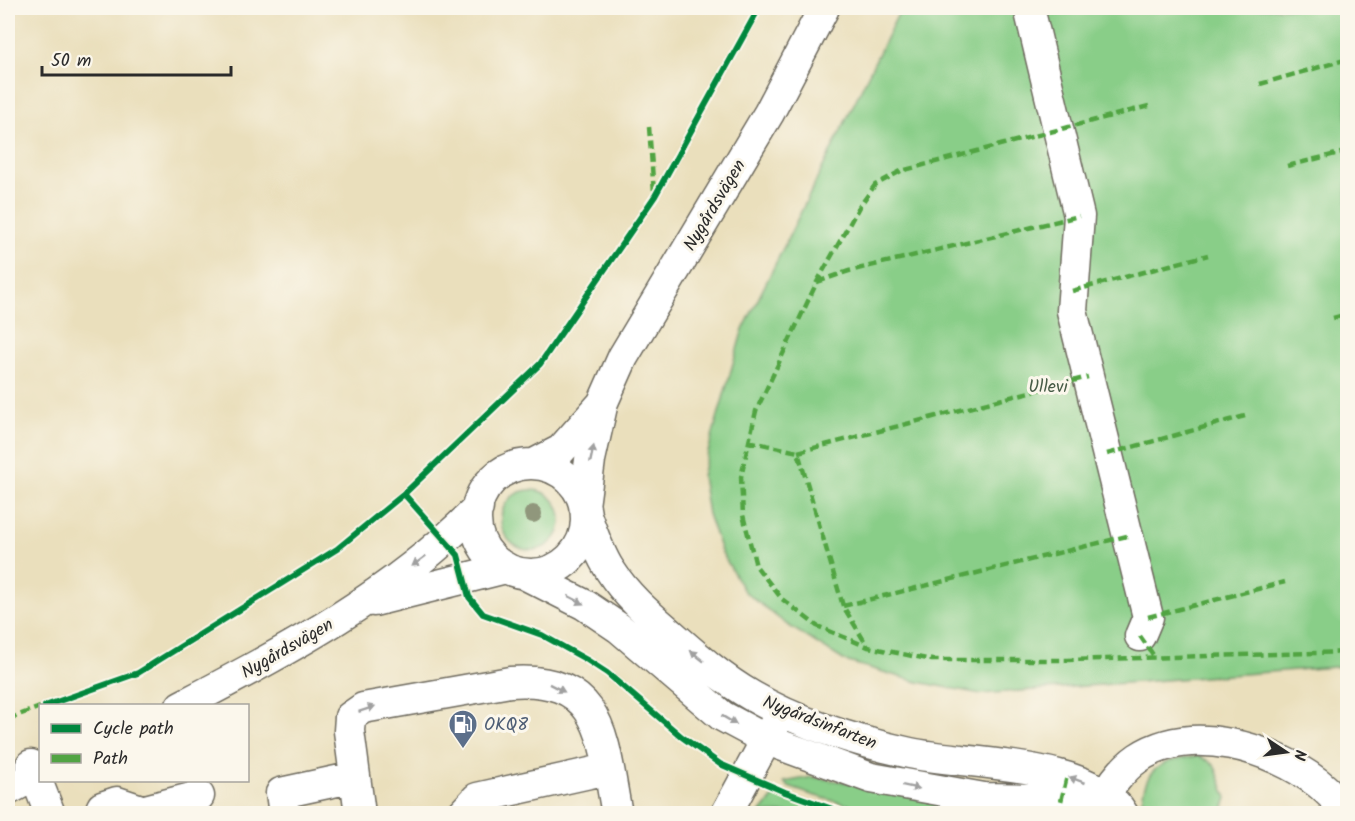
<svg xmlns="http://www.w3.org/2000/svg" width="1355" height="821" font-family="Kalam,sans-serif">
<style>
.green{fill:#89ce88;stroke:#5a7c5a;stroke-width:1.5}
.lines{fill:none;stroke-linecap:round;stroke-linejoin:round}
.minor-casing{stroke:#6e6a5e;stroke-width:33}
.minor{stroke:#fff;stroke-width:30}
.quiet{stroke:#51a443;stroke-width:4.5;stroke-dasharray:9 4.5;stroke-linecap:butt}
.cycleway-casing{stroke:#fbf7ec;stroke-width:10}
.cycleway{stroke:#00873e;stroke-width:6}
.tree{fill:#90977c}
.oneway{fill:#a0a0a0}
.labels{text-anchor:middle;stroke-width:6;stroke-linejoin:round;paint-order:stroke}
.street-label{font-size:18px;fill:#2b2b2b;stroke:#fbf7ec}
.park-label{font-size:18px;fill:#475c47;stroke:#fbf7ec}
.service-label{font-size:18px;fill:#4e5e75;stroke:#fbf7ec;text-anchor:start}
</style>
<rect width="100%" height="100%" fill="#fbf7ec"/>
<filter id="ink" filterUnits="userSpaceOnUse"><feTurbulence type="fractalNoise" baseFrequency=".0167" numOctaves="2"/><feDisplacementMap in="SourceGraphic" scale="12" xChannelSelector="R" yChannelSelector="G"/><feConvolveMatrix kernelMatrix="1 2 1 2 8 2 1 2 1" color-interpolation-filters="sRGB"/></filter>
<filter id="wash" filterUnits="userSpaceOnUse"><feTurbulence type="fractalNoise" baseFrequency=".008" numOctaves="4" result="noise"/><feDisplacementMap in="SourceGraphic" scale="24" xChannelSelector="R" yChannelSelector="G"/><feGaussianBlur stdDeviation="1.35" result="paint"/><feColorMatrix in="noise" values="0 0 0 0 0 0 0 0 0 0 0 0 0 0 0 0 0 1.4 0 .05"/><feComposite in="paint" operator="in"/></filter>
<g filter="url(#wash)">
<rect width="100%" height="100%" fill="#eadfbc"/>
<path class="green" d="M901,8H1347V666L981,694L918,682L845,661L786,624L744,591L721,551L708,514L702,476L712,437L742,332Z
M501 520a30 30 0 1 1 60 0a30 30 0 1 1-60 0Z
M1199,756L1214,764L1227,798L1222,813L1141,814C1142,770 1157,760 1199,756Z
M812,777L1051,814L878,813L812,795L789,787L784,782Z
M776,794L826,813H760Z"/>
</g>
<g filter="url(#ink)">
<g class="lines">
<g class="minor-casing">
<path id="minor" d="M1029,8L1079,216L1072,311L1148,617L1140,636
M534,464L561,450L601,405
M476 519a55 55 0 1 1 110 0a55 55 0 1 1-110 0Z
M584,506L590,460L603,402L623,357L769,113L824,8
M586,515C593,534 599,553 610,570C626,595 647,613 669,632C695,655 722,679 752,696C800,724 856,741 910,753C965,765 1094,761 1123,814
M524,574L585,605L619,628L722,716L767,740L871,778L984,798L1040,799L1060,804L1082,814
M374,601L506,568
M181,706C287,651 394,594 478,508
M31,765L50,814
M8,790L40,773
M1095,811C1107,792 1119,771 1138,758C1191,723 1271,747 1318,783C1328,791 1338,802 1348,811
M99,814L102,807L117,802L141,810
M130,814L199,796
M284,814L281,793L355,777
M360,814L349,731L350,717L363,708L510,682C605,675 603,742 617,814
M462,814L477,798L608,769
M726,814L776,722"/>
</g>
<use href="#minor" class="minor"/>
<path class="quiet" d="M1260,84L1348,59
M1149,106L901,171L875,185L859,207L817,282L756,411L741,477L743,515L756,566L782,599L817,626L868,647L932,660H1068L1348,652
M649,127L654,193
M1287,166L1348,151
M817,282L849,271L1079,216
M1072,291L1208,255
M1333,318L1348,314
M748,441L798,452L843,606L868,647
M798,452L1088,377
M1107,454L1245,416
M843,606L1127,536
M1148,617L1285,582
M1140,636L1154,656
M8,719L40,707
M1058,814L1067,776"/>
<g class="cycleway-casing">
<path id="cycleway" d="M404,494L458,555L469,597L483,614L542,635L587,660L607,673L682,737L720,764L785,792L846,814
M45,706L138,673L337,549L404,494L540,364L655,196L759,8"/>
</g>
<use href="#cycleway" class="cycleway"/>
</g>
<circle class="tree" cx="533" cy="514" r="9"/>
<defs><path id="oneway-solid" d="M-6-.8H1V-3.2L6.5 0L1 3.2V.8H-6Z" transform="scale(1.5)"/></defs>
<g class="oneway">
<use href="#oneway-solid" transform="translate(592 454) rotate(-78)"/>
<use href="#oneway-solid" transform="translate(419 561) rotate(143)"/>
<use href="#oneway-solid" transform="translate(576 600) rotate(27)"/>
<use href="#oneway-solid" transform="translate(697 656) rotate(-141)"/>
<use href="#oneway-solid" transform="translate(557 688) rotate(27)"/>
<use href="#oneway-solid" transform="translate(367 709) rotate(-19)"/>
<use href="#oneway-solid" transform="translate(729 720) rotate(31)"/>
<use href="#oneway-solid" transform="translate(1077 780) rotate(-160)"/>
<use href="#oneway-solid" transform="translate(911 787) rotate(12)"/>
</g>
</g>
<defs>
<g id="fuel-pin" transform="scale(1.5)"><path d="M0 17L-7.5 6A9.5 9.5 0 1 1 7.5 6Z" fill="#5c6f8a" stroke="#fbf7ec"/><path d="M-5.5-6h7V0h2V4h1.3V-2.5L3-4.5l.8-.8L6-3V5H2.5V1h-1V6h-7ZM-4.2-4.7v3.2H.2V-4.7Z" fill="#fff"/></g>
</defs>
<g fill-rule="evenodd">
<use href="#fuel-pin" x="463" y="724"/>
</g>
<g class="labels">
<g class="street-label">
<text transform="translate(714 205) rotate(-59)" y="6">Nygårdsvägen</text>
<text transform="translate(287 648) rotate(-30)" y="6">Nygårdsvägen</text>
<text transform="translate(820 722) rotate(21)" y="6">Nygårdsinfarten</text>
</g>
<g class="park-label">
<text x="1048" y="392">Ullevi</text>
</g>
<g class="service-label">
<text x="484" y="730">OKQ8</text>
</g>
</g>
<rect width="1355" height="821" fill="none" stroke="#fbf7ec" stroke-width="30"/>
<rect x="39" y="704" width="210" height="78" fill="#fbf7ec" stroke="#a8a59f" stroke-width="1.5"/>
<rect x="51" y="724" width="30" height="9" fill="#00873e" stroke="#a8a59f" stroke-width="1.5"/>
<text x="93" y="734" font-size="18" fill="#2b2b2b">Cycle path</text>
<rect x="51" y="754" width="30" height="9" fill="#51a443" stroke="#a8a59f" stroke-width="1.5"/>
<text x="93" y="764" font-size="18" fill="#2b2b2b">Path</text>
<g transform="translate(1286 752) rotate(103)" stroke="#fbf7ec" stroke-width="4.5" paint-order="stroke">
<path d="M0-4.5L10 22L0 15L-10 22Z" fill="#2b2b2b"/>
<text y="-9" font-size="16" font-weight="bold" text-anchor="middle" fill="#2b2b2b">N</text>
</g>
<path d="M42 66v9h189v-9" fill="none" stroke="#2b2b2b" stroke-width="3"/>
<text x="51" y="66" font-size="18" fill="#2b2b2b" stroke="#fbf7ec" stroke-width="4.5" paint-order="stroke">50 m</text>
</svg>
